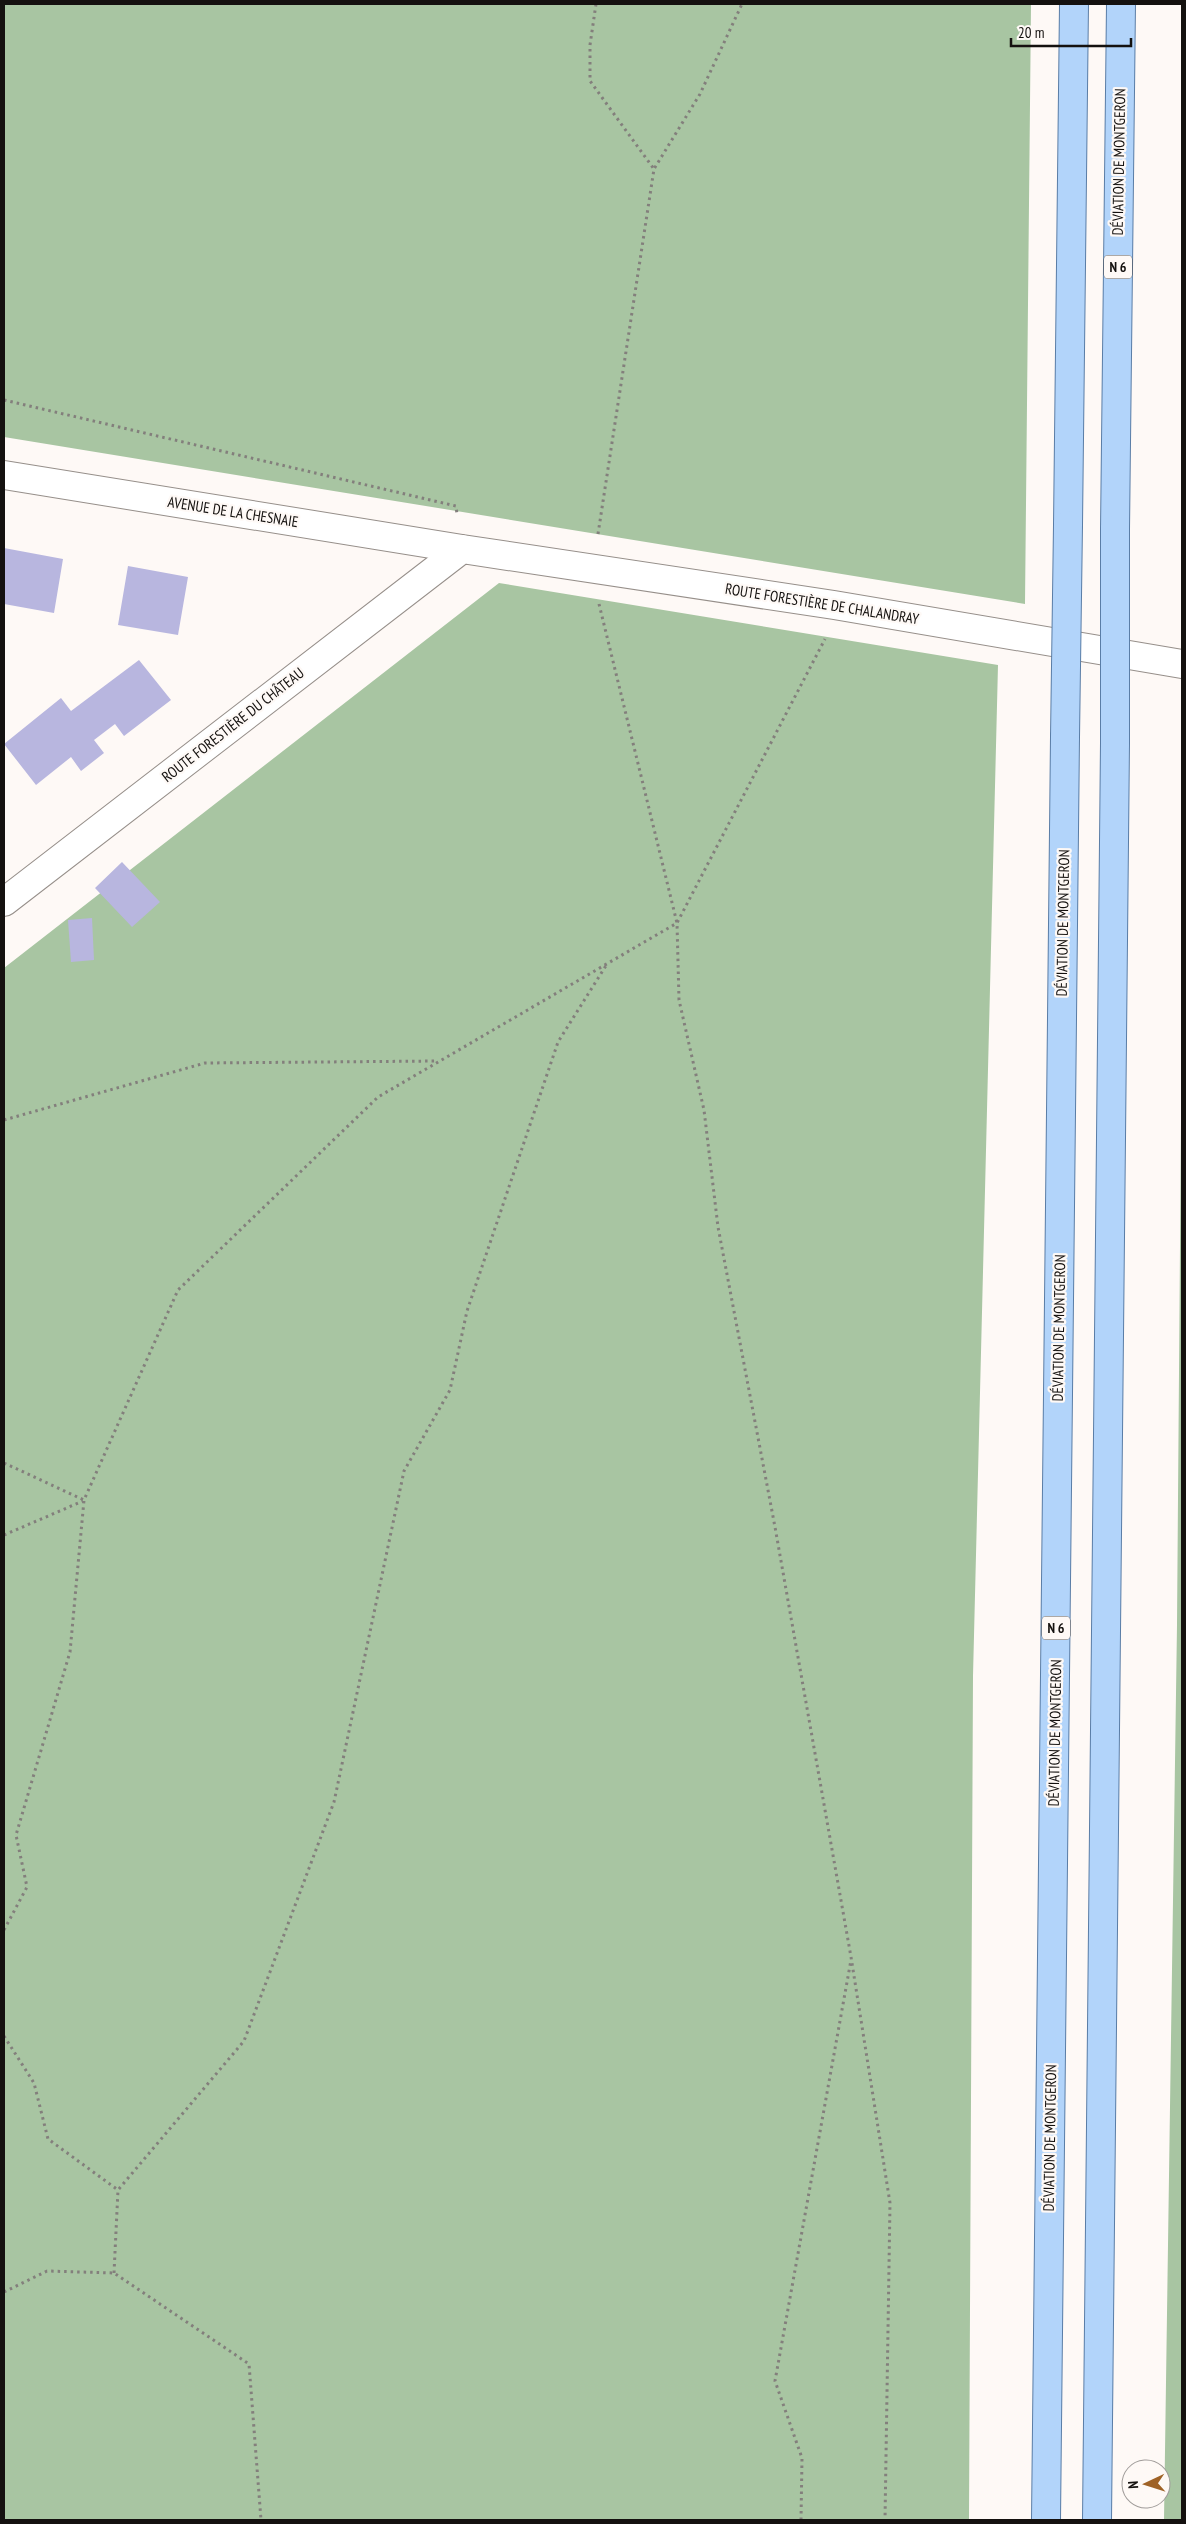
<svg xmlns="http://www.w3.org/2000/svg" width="1186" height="2524" font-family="'PT Sans Narrow',sans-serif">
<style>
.forest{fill:#a8c5a2}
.building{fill:#b8b6df}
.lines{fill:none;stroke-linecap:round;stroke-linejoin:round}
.minor-casing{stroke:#968f8a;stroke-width:30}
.major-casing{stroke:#5a7da6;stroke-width:30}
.path{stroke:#837f7c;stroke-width:3;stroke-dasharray:2.5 4;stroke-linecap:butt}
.minor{stroke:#fff;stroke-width:28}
.major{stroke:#b2d4fa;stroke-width:28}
.major-bridge-casing{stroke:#5a7da6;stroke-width:30;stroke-linecap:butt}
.major-bridge{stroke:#b2d4fa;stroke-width:28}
.labels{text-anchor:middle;stroke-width:4.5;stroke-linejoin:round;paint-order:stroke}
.shield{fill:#fef9f6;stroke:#5a5754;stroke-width:1}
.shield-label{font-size:14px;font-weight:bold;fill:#14110f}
.street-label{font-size:15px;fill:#14110f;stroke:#fef9f6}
</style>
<rect width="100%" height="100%" fill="#fef9f6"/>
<path class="forest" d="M4,4H1031L1025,604L4,437Z
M499,583L998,665L973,1676L969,2520H4V968Z
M1182,996V2520H1164L1177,1625Z"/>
<path class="building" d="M4,548L63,559L54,613L4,604Z
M128,566L188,577L178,635L118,625Z
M139,660L171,700L124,736L115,724L94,740L104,753L81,771L71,757L36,785L4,744L61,698L71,711Z
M122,862L160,902L132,927L95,888Z
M92,918L94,960L71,962L68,920Z"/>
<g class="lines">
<g class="minor-casing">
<path id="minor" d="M4,475L462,549L834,605L1182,664
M4,902L462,549"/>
</g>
<g class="major-casing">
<path id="major" d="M1068,525L1074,4
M1115,530L1121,4
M1046,2520L1065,737
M1097,2520L1115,743"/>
</g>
<path class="path" d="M596,4L590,45V81L654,169
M4,400L456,506L457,514
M598,534L654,169L700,94L742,4
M599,604L677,923L679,1000L704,1110L718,1227L775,1527L851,1957L890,2203L885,2520
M4,1120L205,1063L438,1061
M4,1463L84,1500
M4,1535L83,1501
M4,1930L27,1887L16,1835L70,1652L84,1500L178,1290L378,1097L677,923L825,639
M4,2036L34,2083L48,2139L118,2190
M114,2273L118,2190L244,2041L334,1802L404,1471L450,1390L467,1311L558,1042L607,964
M4,2292L47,2271L114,2273L249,2364L261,2520
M801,2520L802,2458L775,2381L851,1960"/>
<use href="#minor" class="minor"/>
<use href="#major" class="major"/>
<g class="major-bridge-casing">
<path id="major-bridge" d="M1115,530V743
M1065,737L1068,525"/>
</g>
<use href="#major-bridge" class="major-bridge"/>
</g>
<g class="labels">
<g class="shield">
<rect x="1104" y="255.5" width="28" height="23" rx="4"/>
<rect x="1042" y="1616.5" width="28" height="23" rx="4"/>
</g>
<g class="shield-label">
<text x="1118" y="272">N 6</text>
<text x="1056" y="1633">N 6</text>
</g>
<g class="street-label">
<text transform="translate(1119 162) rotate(-89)" y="5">DÉVIATION DE MONTGERON</text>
<text transform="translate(233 512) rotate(9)" y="5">AVENUE DE LA CHESNAIE</text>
<text transform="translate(822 604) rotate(9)" y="5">ROUTE FORESTIÈRE DE CHALANDRAY</text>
<text transform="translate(233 725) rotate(-38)" y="5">ROUTE FORESTIÈRE DU CHÂTEAU</text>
<text transform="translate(1063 923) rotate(-89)" y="5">DÉVIATION DE MONTGERON</text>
<text transform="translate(1059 1328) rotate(-89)" y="5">DÉVIATION DE MONTGERON</text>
<text transform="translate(1055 1733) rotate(-89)" y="5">DÉVIATION DE MONTGERON</text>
<text transform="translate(1050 2138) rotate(-89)" y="5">DÉVIATION DE MONTGERON</text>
</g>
</g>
<rect width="1186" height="2524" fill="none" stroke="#14110f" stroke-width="10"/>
<g transform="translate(1146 2484) rotate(266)"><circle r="24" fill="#fef9f6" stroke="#a09c9a"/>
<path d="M0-4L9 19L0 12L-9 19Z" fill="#9f6226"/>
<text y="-8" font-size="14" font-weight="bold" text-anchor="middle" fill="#14110f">N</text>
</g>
<path d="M1011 38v8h120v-8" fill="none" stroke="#14110f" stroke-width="2.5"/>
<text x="1018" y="38" font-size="15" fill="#14110f" stroke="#fef9f6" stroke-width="4" paint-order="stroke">20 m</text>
</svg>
